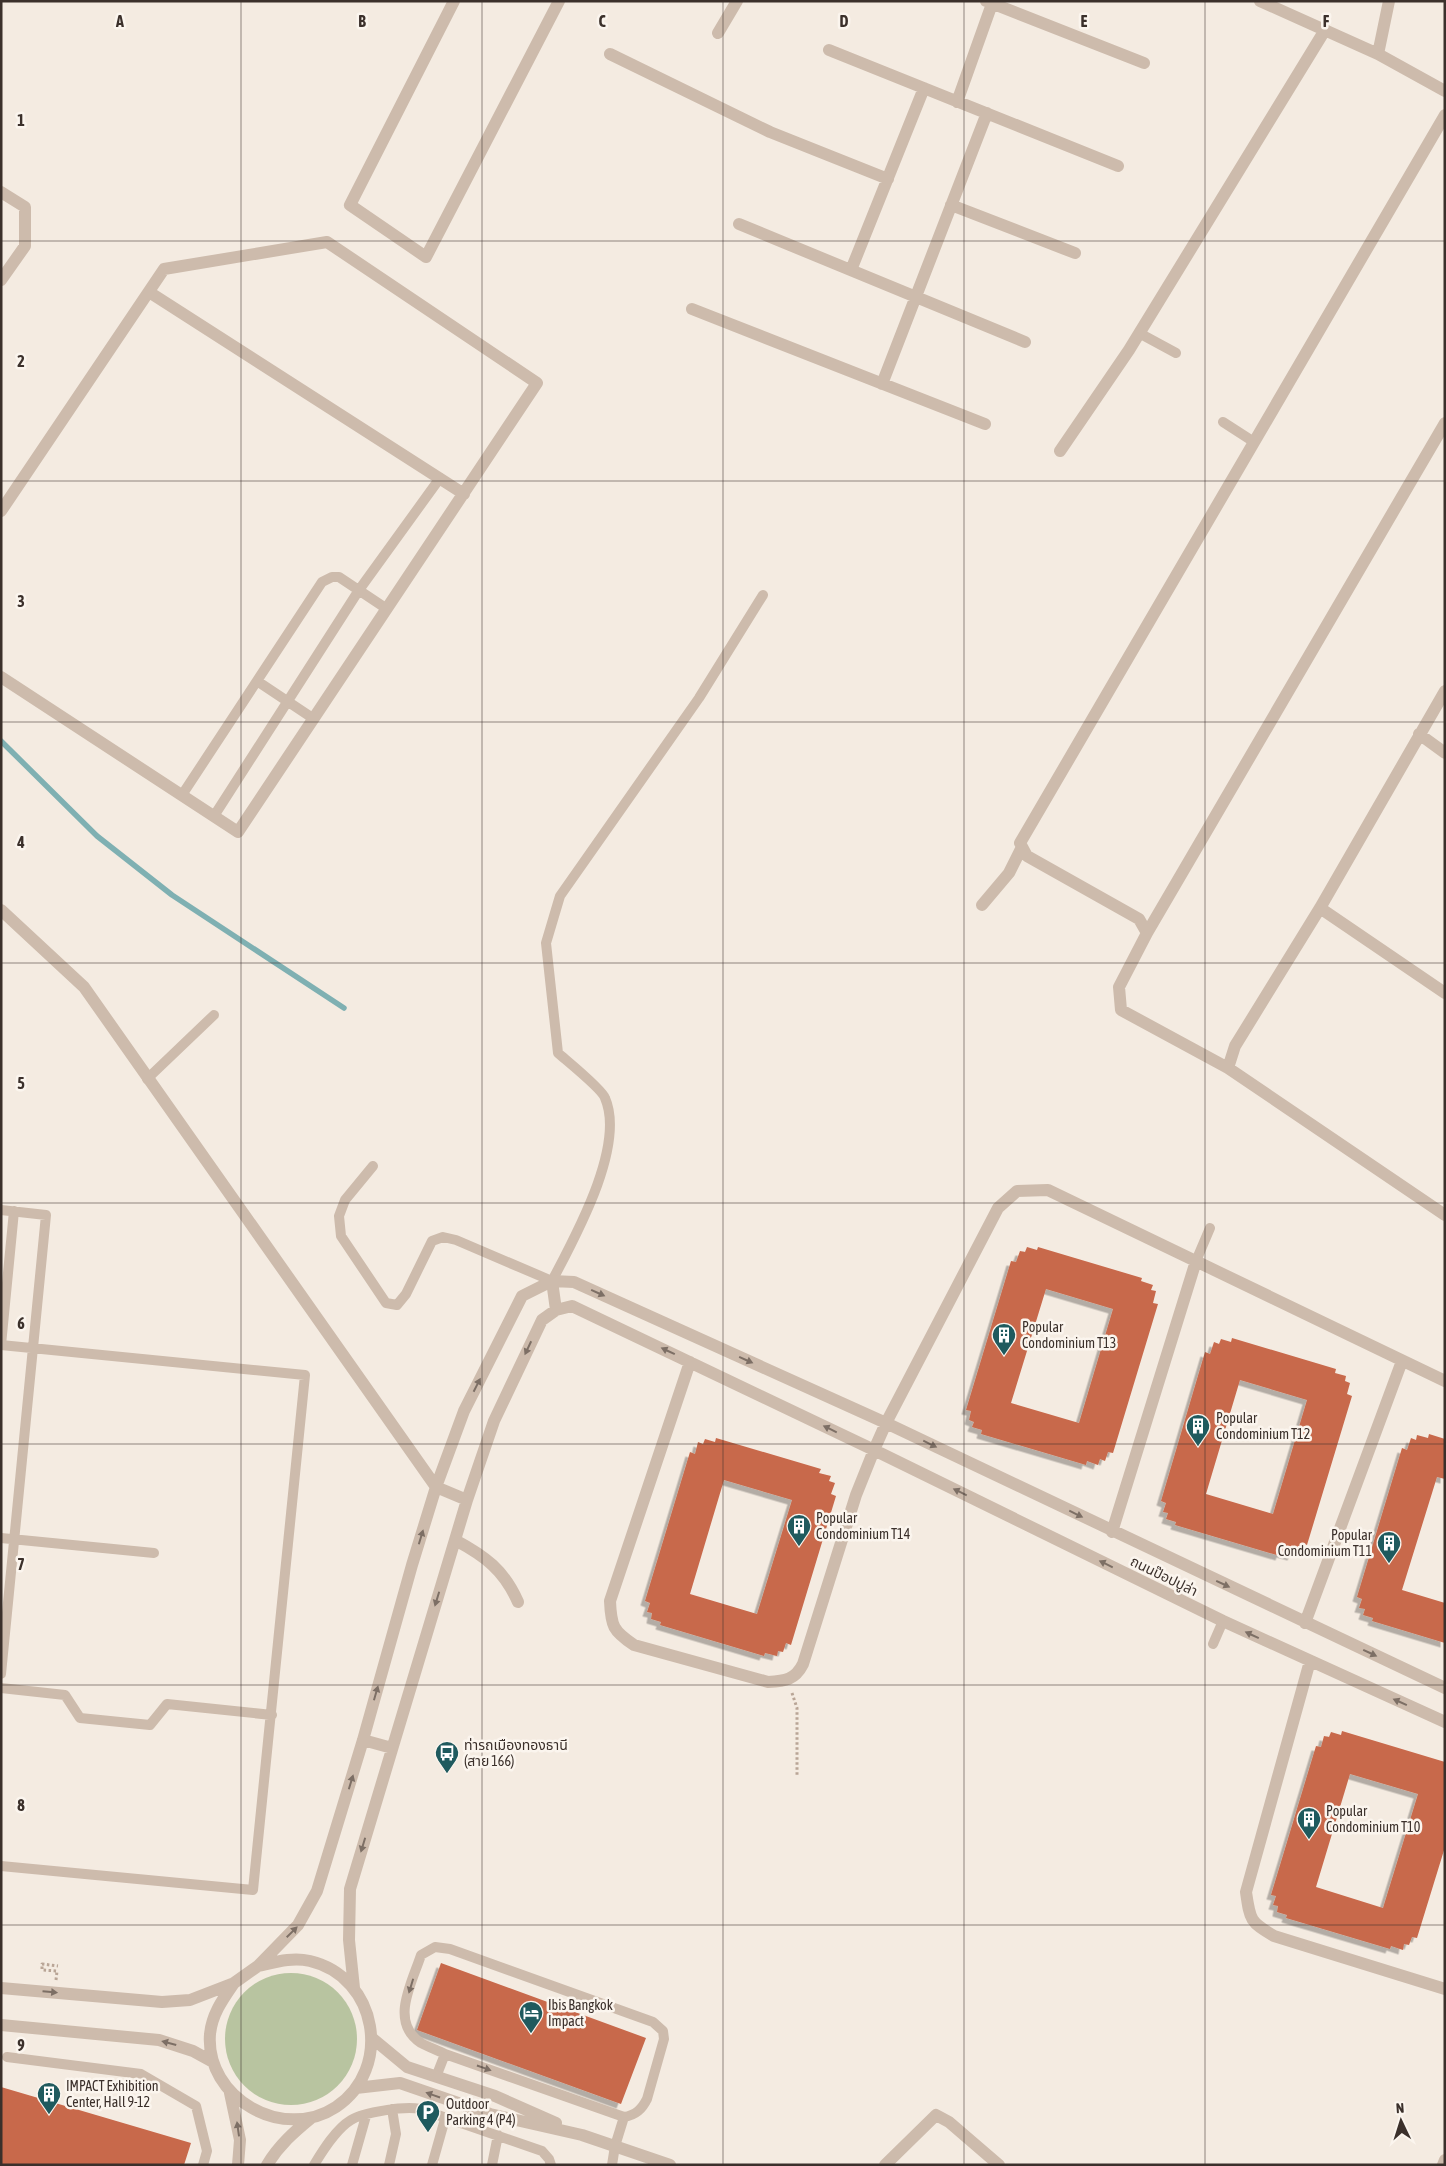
<svg xmlns="http://www.w3.org/2000/svg" width="1446" height="2166" font-family="'Asap Condensed','Noto Sans Thai',sans-serif">
<style>
.green{fill:#b8c4a0}
.lines{fill:none;stroke-linecap:round;stroke-linejoin:round}
.stream{stroke:#7fb0b2;stroke-width:5.5}
.building{fill:#c8694b;fill-rule:evenodd;filter:url(#shadow)}
.path{stroke:#b9a596;stroke-width:3;stroke-dasharray:2.5 2.5;stroke-linecap:butt}
.lane{stroke:#cdbbac;stroke-width:10}
.street{stroke:#cdbbac;stroke-width:12}
.oneway{fill:#7d6f65}
.grid{fill:none;stroke:#3b302b;stroke-width:1;stroke-opacity:0.55}
.labels{text-anchor:middle;stroke-width:5;stroke-linejoin:round;paint-order:stroke}
.poi-label{font-size:14px;fill:#3b302b;stroke:#fbf5ee;text-anchor:start}
.street-label{font-size:14px;fill:#3b302b;stroke:#fbf5ee}
.grid-label{font-size:16px;text-anchor:middle;font-weight:bold;fill:#3b302b;stroke:#fbf5ee;stroke-width:5;stroke-linejoin:round;paint-order:stroke}
</style>
<defs>
<filter id="shadow"><feDropShadow dx="-4.5" dy="4.5" stdDeviation="0" flood-color="#0004"/></filter>
</defs>
<rect width="100%" height="100%" fill="#f4ebe1"/>
<path class="green" d="M225 2039a66 66 0 1 1 132 0a66 66 0 1 1-132 0Z"/>
<g class="lines">
<path class="stream" d="M1,741L97,836L172,895L344,1008"/>
</g>
<path class="building" d="M1027,1247L1037,1250L1038,1247L1142,1278L1141,1281L1153,1285L1151,1290L1156,1291L1153,1303L1158,1304L1113,1453L1108,1452L1105,1461L1100,1459L1098,1465L1087,1461L1086,1465L981,1434L982,1430L972,1427L974,1422L969,1420L971,1411L966,1410L1011,1261L1016,1262L1020,1251L1025,1252ZM1046,1289L1113,1309L1079,1423L1011,1403Z
M1232,1338L1336,1369L1335,1373L1346,1376L1345,1381L1350,1383L1347,1394L1352,1396L1307,1545L1302,1543L1299,1552L1294,1551L1292,1556L1281,1553L1280,1556L1175,1525L1176,1522L1166,1519L1168,1513L1163,1512L1166,1503L1161,1501L1205,1352L1210,1354L1214,1342L1219,1344L1221,1339L1231,1342ZM1240,1380L1307,1400L1273,1514L1206,1494Z
M1429,1434L1445,1439V1479L1437,1477L1402,1590L1445,1603V1643L1372,1621L1373,1618L1363,1615L1365,1609L1359,1608L1362,1599L1357,1597L1402,1448L1407,1450L1411,1438L1416,1440L1417,1435L1428,1438Z
M716,1438L821,1469L819,1473L831,1476L829,1481L835,1483L831,1494L836,1496L791,1645L786,1643L783,1652L778,1651L777,1656L765,1653L764,1656L660,1625L661,1622L651,1619L652,1613L647,1612L650,1603L645,1601L690,1452L695,1454L698,1442L703,1444L705,1439L715,1442ZM724,1480L792,1500L757,1614L690,1594Z
M1342,1731L1445,1762V1847L1417,1938L1412,1937L1409,1945L1404,1944L1403,1950L1391,1946L1390,1949L1286,1918L1287,1915L1277,1912L1278,1906L1273,1905L1276,1896L1271,1895L1316,1746L1321,1747L1324,1736L1329,1737L1331,1732L1341,1735ZM1350,1774L1418,1794L1383,1908L1316,1887Z
M441,1963L646,2038L621,2104L417,2030Z
M1,2087L191,2143L184,2165H1Z"/>
<g class="lines">
<path class="path" d="M792,1693L797,1708V1777
M56,1980L57,1971L42,1970V1964L58,1966"/>
<path class="lane" d="M1139,333L1176,353
M1223,422L1254,442
M257,681L314,719
M182,795L322,582L332,577H339L387,609
M214,816L359,590L440,478
M147,1079L214,1015
M373,1166L345,1200L339,1216L341,1236L386,1303L397,1305L406,1294L432,1241L443,1237L456,1240L552,1281C575,1237 626,1146 605,1098C602,1089 567,1061 558,1053L546,943L560,896L699,698L763,595
M1,1210L46,1215L1,1674
M1196,1261L1210,1228
M1,1345L305,1375L253,1890L1,1866
M1,1345L14,1211
M1,1538L154,1553
M1213,1644L1223,1621
M1,1688L65,1695L80,1718L150,1725L167,1704L272,1715
M7,2057L141,2074L196,2106L207,2151L203,2165
M436,2077L445,2054L624,2117C636,2115 642,2109 647,2099L664,2039L663,2031L653,2022L450,1949L435,1947L421,1955C412,1983 389,2022 421,2043C428,2047 437,2050 445,2054
M470,2107L464,2124L542,2151L549,2159L551,2165
M314,2165C323,2150 336,2129 351,2120C364,2112 405,2106 420,2109C435,2113 449,2120 464,2124
M352,2165L366,2116
M389,2165L396,2134L392,2109
M432,2165L445,2119
M492,2165L498,2135
M612,2165L615,2146L624,2117"/>
<path class="street" d="M454,1L350,205L426,257L559,1
M986,1L1144,63
M1260,1L1378,54L1445,91
M718,33L737,1
M829,50L1118,166
M610,54L770,132L888,179
M1378,54L1389,1
M957,102L993,1
M1445,115L1020,843L1027,856L1139,919L1147,933L1119,987L1121,1010L1228,1068L1445,1215
M1,192L25,207V246L1,280
M951,205L1075,253
M739,224L1025,342
M851,270L924,88
M149,292L464,494
M692,309L985,424
M882,384L987,113
M1060,451L1129,350L1325,30
M1,511L164,269L327,242L537,383L238,832L1,677
M1419,734L1445,753
M982,905L1009,873L1022,847
M1320,908L1445,993
M1,910L84,987L436,1487L467,1500
M1147,933L1445,423
M1228,1068L1235,1046L1320,908L1445,691
M552,1281L556,1310
M690,1362L610,1601C611,1626 613,1631 634,1645L768,1682C785,1681 795,1680 803,1664L856,1495L874,1450L886,1423L998,1208L1017,1191L1048,1190L1445,1381
M1112,1532L1196,1261
M455,1540C485,1556 504,1570 518,1602
M1305,1623L1402,1361
M1310,1661L1246,1892C1250,1920 1250,1922 1274,1936L1445,1989
M363,1740L392,1748
M234,1983C223,1999 212,2014 210,2034C205,2098 283,2142 336,2107C393,2069 378,1977 310,1961C292,1957 276,1962 258,1966
M1,1988L162,2002L190,2000L234,1983L258,1966L298,1925L317,1891L363,1740L412,1565L436,1487L464,1411L522,1296L552,1281L574,1282L886,1423L1445,1688
M354,1988L349,1940L350,1889L467,1500L494,1421L542,1320L556,1310L572,1306L874,1450L1223,1621L1445,1722
M1,2025L159,2040L193,2051L213,2062
M372,2038L407,2067L495,2096L556,2123
M356,2088L400,2083L490,2114L582,2135L670,2165
M230,2093L240,2140L238,2165
M267,2165C279,2145 294,2132 311,2118
M885,2165L936,2115L949,2122L999,2165
M1443,2165L1445,2160"/>
</g>
<defs><path id="oneway-solid" d="M-6-.8H1V-3.2L6.5 0L1 3.2V.8H-6Z" transform="scale(1.25)"/></defs>
<g class="oneway">
<use href="#oneway-solid" transform="translate(598 1293) rotate(24)"/>
<use href="#oneway-solid" transform="translate(528 1348) rotate(115)"/>
<use href="#oneway-solid" transform="translate(668 1351) rotate(-155)"/>
<use href="#oneway-solid" transform="translate(746 1360) rotate(24)"/>
<use href="#oneway-solid" transform="translate(477 1385) rotate(-63)"/>
<use href="#oneway-solid" transform="translate(830 1429) rotate(-154)"/>
<use href="#oneway-solid" transform="translate(930 1444) rotate(26)"/>
<use href="#oneway-solid" transform="translate(960 1492) rotate(-154)"/>
<use href="#oneway-solid" transform="translate(1076 1514) rotate(26)"/>
<use href="#oneway-solid" transform="translate(421 1537) rotate(-73)"/>
<use href="#oneway-solid" transform="translate(1106 1564) rotate(-154)"/>
<use href="#oneway-solid" transform="translate(1223 1584) rotate(25)"/>
<use href="#oneway-solid" transform="translate(437 1599) rotate(107)"/>
<use href="#oneway-solid" transform="translate(1252 1635) rotate(-155)"/>
<use href="#oneway-solid" transform="translate(1370 1653) rotate(25)"/>
<use href="#oneway-solid" transform="translate(376 1693) rotate(-74)"/>
<use href="#oneway-solid" transform="translate(1400 1702) rotate(-156)"/>
<use href="#oneway-solid" transform="translate(351 1782) rotate(-73)"/>
<use href="#oneway-solid" transform="translate(363 1845) rotate(107)"/>
<use href="#oneway-solid" transform="translate(292 1932) rotate(-45)"/>
<use href="#oneway-solid" transform="translate(411 1986) rotate(107)"/>
<use href="#oneway-solid" transform="translate(50 1992) rotate(5)"/>
<use href="#oneway-solid" transform="translate(169 2043) rotate(-165)"/>
<use href="#oneway-solid" transform="translate(484 2068) rotate(19)"/>
<use href="#oneway-solid" transform="translate(433 2095) rotate(-161)"/>
<use href="#oneway-solid" transform="translate(238 2129) rotate(-98)"/>
</g>
<path class="grid" d="M241,1V2165M482,1V2165M723,1V2165M964,1V2165M1205,1V2165M1,241H1445M1,481H1445M1,722H1445M1,963H1445M1,1203H1445M1,1444H1445M1,1685H1445M1,1925H1445"/>
<defs>
<g id="building-pin" transform="scale(1.25)"><path d="M0 17L-7.5 6A9.5 9.5 0 1 1 7.5 6Z" fill="#1f5a5e" stroke="#fbf5ee"/><path d="M-4-6H4V6H1V3H-1V6H-4ZM-2.5-4.3h1.7v1.8h-1.7ZM.8-4.3h1.7v1.8H.8ZM-2.5-1h1.7V.8h-1.7ZM.8-1h1.7V.8H.8Z" fill="#fff"/></g>
<g id="bus-pin" transform="scale(1.25)"><path d="M0 17L-7.5 6A9.5 9.5 0 1 1 7.5 6Z" fill="#1f5a5e" stroke="#fbf5ee"/><path d="M-5-6H5V4H4V6H2V4H-2V6H-4V4H-5ZM-3.5-4V0h7V-4ZM-3.5 1.2v1.5H-2V1.2ZM2 1.2v1.5H3.5V1.2Z" fill="#fff"/></g>
<g id="hotel-pin" transform="scale(1.25)"><path d="M0 17L-7.5 6A9.5 9.5 0 1 1 7.5 6Z" fill="#1f5a5e" stroke="#fbf5ee"/><path d="M-6-4.5h1.5V1H6V5H4.5V3h-9V5H-6ZM-4 0a1.8 1.8 0 1 1 3.6 0ZM.5 0V-2.5h3Q6-2.5 6 0Z" fill="#fff"/></g>
<g id="parking-pin" transform="scale(1.25)"><path d="M0 17L-7.5 6A9.5 9.5 0 1 1 7.5 6Z" fill="#1f5a5e" stroke="#fbf5ee"/><path d="M-3.5-5.5H1a3.5 3.5 0 0 1 0 7H-1V5.5H-3.5ZM-1-3.4V-.6H.8a1.4 1.4 0 0 0 0-2.8Z" fill="#fff"/></g>
</defs>
<g fill-rule="evenodd">
<use href="#building-pin" x="1004" y="1335"/>
<use href="#building-pin" x="1198" y="1426"/>
<use href="#building-pin" x="799" y="1526"/>
<use href="#building-pin" x="1389" y="1543"/>
<use href="#bus-pin" x="447" y="1753"/>
<use href="#building-pin" x="1309" y="1819"/>
<use href="#hotel-pin" x="531" y="2013"/>
<use href="#building-pin" x="49" y="2094"/>
<use href="#parking-pin" x="428" y="2112"/>
</g>
<g class="labels">
<g class="poi-label">
<text x="1022" y="1332">Popular<tspan x="1022" dy="16">Condominium T13</tspan></text>
<text x="1216" y="1423">Popular<tspan x="1216" dy="16">Condominium T12</tspan></text>
<text x="816" y="1523">Popular<tspan x="816" dy="16">Condominium T14</tspan></text>
<text x="1372" y="1540" text-anchor="end">Popular<tspan x="1372" dy="16">Condominium T11</tspan></text>
<text x="464" y="1750">ท่ารถเมืองทองธานี<tspan x="464" dy="16">(สาย 166)</tspan></text>
<text x="1326" y="1816">Popular<tspan x="1326" dy="16">Condominium T10</tspan></text>
<text x="548" y="2010">Ibis Bangkok<tspan x="548" dy="16">Impact</tspan></text>
<text x="66" y="2091">IMPACT Exhibition<tspan x="66" dy="16">Center, Hall 9-12</tspan></text>
<text x="446" y="2109">Outdoor<tspan x="446" dy="16">Parking 4 (P4)</tspan></text>
</g>
<g class="street-label">
<text transform="translate(1164 1576) rotate(26)" y="5">ถนนป๊อปปูล่า</text>
</g>
</g>
<g class="grid-label">
<text x="120" y="27">A</text>
<text x="362" y="27">B</text>
<text x="602" y="27">C</text>
<text x="844" y="27">D</text>
<text x="1084" y="27">E</text>
<text x="1326" y="27">F</text>
<text x="21" y="126">1</text>
<text x="21" y="367">2</text>
<text x="21" y="607">3</text>
<text x="21" y="848">4</text>
<text x="21" y="1089">5</text>
<text x="21" y="1329">6</text>
<text x="21" y="1570">7</text>
<text x="21" y="1811">8</text>
<text x="21" y="2051">9</text>
</g>
<rect width="1446" height="2166" fill="none" stroke="#3b302b" stroke-width="5"/>
<g transform="translate(1401 2121) rotate(356)" stroke="#fbf5ee" stroke-width="4" paint-order="stroke">
<path d="M0-4L9 19L0 12L-9 19Z" fill="#3b302b"/>
<text y="-8" font-size="14" font-weight="bold" text-anchor="middle" fill="#3b302b">N</text>
</g>
</svg>
